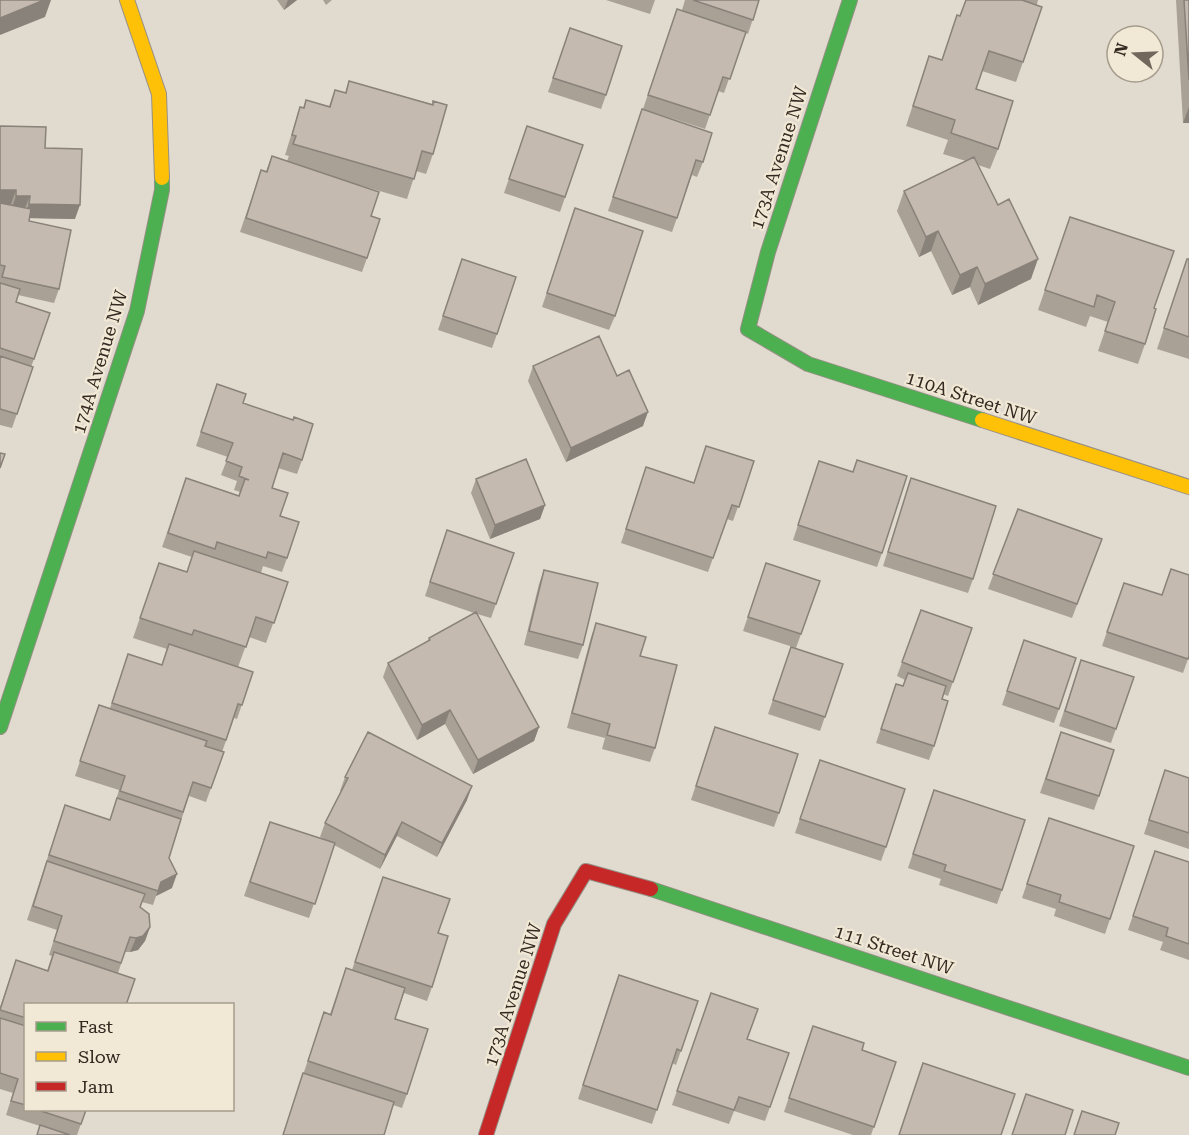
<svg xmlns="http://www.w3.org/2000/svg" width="1189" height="1135" font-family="'Roboto Serif',serif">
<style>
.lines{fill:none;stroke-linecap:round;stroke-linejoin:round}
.fast-casing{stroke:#968f86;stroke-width:16}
.slow-casing{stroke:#968f86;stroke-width:16}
.jam-casing{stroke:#968f86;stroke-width:16}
.fast{stroke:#4caf50;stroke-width:14}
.slow{stroke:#ffc107;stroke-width:14}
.jam{stroke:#c62828;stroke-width:14}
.wall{fill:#a9a096}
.shaded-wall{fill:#89827a}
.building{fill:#c4baaf;stroke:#89827a;stroke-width:1.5}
.labels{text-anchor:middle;stroke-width:4.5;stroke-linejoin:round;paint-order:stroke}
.street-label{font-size:18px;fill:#342920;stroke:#f1e8d5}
</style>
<rect width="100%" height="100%" fill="#e1dace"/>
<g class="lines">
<g class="fast-casing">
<path id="fast" d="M850,0L768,252L748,329L808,364L982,420
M0,727L137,311L162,190V178
M651,889L1189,1068"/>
</g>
<g class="slow-casing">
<path id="slow" d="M127,0L159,94L162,178
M982,420L1189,487"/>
</g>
<g class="jam-casing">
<path id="jam" d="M486,1135L554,924L586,871L651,889"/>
</g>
<use href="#fast" class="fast"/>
<use href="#slow" class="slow"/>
<use href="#jam" class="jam"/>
</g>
<path class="wall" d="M277,0H297L284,10Z
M323,0H332L326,5Z
M606,0H655L650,14Z
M685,0H759L748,34L745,33L724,93L718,91L705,129L643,109L672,23L682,10Z
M966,0H1038L1023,62L1016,82L982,71L976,89L998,149L990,169L978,165L1031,279L978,305L970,287L952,295L931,251L919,257L897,211L904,191L966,161L943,154L948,140L906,126L929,56L942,60L957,15L960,16Z
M1176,0H1189V123H1183Z
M570,28L606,95L601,109L548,92Z
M349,81L432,104L433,101V154L426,174L416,171L407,199L349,182L371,216L367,258L362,272L240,232L261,170L266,171L272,156L287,161L289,156L285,155L300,107L303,108L306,100L329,106L335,90L345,93Z
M642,109L703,162L697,177L692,175L672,232L608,211Z
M0,126L45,148L75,219L30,218L29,221L59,289L54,303L18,295L16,302L34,359L31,367H33L12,428L0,425Z
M527,126L583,145L560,212L504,193Z
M1070,217L1154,308L1145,344L1138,364L1098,351L1108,322L1090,316L1086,327L1038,310Z
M570,223L615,316L609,330L542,307Z
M462,259L497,334L492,348L438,330Z
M1187,259H1189V359L1157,349Z
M533,366L617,376L643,426L566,462L528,381Z
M217,384L243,403L302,460L297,474L278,468L272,488L280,516L287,558L282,572L263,566L261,573L288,582L266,643L249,637L238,667L253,672L237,719L234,718L222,752H224L206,802L189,796L169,858L172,888L156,896L153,905L142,902L140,907L150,927L145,941L138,950L130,952H125L118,973L26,1005V1110H86L77,1135H37L40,1126L6,1115L13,1093L0,1089V1007L16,960L47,971L52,956L49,955L57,930L27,920L65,805L110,820L119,790L75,776L99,705L110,708L128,654L162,665L167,649L133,638L159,563L187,572L192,557L162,547L186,478L239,496L240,492L234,490L237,481L221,475L228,457L196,446Z
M706,446L754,461L733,521L727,519L708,572L621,543L646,467L694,483Z
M819,461L853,472L882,553L877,567L793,540Z
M911,478L973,579L968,593L883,566Z
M476,479L545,505L540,519L490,539L471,493Z
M1018,509L1102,539L1072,618L988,589Z
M447,530L514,553L491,618L477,614L539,727L534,741L473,774L445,724L417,740L383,677L388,663L427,642L429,638L474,613L425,596Z
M766,563L820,581L796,648L743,631Z
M544,570L583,645L578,659L524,645L539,584Z
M1124,583L1189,656L1183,673L1102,646Z
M921,610L972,628L948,696L943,694L934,746L929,760L876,743L896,684L903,686L905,680L897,676Z
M596,623L640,656L655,748L650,762L602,749L605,738L567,728L591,637Z
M1024,640L1059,709L1054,723L1002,705Z
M791,647L843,664L820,731L768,714Z
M1081,660L1134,677L1111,743L1059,726Z
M715,727L779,813L774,827L691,800Z
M1061,732L1099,796L1094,810L1040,793Z
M820,760L886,847L881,861L795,833Z
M1165,770L1189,778V849L1144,834Z
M345,777L467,800L437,857L397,836L380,869L334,845L309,918L244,896L270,822L325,840L320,837L325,823L341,791H340Z
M934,790L1002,890L997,904L939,885L941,879L908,868Z
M1044,832L1110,919L1105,934L1054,916L1056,909L1022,898Z
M1189,862V960L1160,950L1163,942L1128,930L1150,865Z
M383,877L438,933L432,987L427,1001L404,993L395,1019L407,1094L402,1108L393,1105L384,1135H283L324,1012L330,1014L346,968L352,970Z
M614,989L698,1001L676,1065L672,1063L652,1124L578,1099Z
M711,993L747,1039L789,1053L765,1121L734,1111L729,1124L672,1105Z
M808,1040L862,1050L896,1062L871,1135H853L784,1112Z"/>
<path class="shaded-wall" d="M44,0H51L45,17L0,35V18Z
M288,0H297L284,10Z
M1189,107V123H1183Z
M0,190H16L11,204H0Z
M16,196H30L24,210H11Z
M29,204L80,205L75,219L24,218Z
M938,231L931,251L919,257L926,237Z
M1038,259L1031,279L978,305L985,284Z
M977,267L970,287L952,295L960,275Z
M648,412L643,426L566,462L571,448Z
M545,505L540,519L490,539L495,525Z
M450,710L445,724L417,740L422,725Z
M539,727L534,741L473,774L478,760Z
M472,786L467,800L437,857L442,843Z
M402,822L397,836L380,869L385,855Z
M177,874L172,888L156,896L161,882Z
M150,927L145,941L138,950L130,952L136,938Z"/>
<path class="building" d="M0,0H44L0,18Z
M693,0H759L753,20Z
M966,0H1022L1042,7L1023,62L989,51L976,89L1013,101L998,149L951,133L955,120L913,106L929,56L942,60L957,15L960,16Z
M1184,0H1189V80Z
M677,9L746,32L730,79L723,77L710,115L648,95Z
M570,28L622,46L606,95L553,78Z
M349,81L433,105V101L447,105L433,154L422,151L414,179L293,144L296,136L292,135L300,107L304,108L306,100L330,107L335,90L346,93Z
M642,109L712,133L703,162L696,160L677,218L613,197Z
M0,126L46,127L45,148L82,149L80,205L29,204L30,196H16V190H0Z
M527,126L583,145L565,197L509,179Z
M272,156L379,192L371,216L380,219L367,258L246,218L261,170L267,172Z
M974,157L998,205L1009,199L1038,259L985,284L977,267L960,275L938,231L926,237L904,191Z
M0,203L31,209L29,221L71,230L59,289L2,277L5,266L0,265Z
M575,208L643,231L615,316L547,293Z
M1070,217L1174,251L1154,308L1156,309L1145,344L1105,331L1115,302L1097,295L1094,307L1045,290Z
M462,259L516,277L497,334L443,316Z
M1187,259H1189V337L1164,328Z
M0,283L20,289L16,302L50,313L34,359L0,348Z
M599,336L617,376L629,370L648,412L571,448L533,366Z
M0,356L33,367L17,414L0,409Z
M217,384L246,394L243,403L293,420L294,417L313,424L302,460L283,453L272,488L288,493L280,516L299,522L287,558L268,552L266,558L217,542L215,549L168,533L186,478L239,496L245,479L249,480L239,476L242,467L226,461L233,443L201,432Z
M706,446L754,461L739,507L732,505L713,558L626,529L646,467L694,483Z
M0,453L5,454L0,468Z
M526,459L545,505L495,525L476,479Z
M857,460L907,476L882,553L798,525L819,461L853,472Z
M911,478L996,506L973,579L888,552Z
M1018,509L1102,539L1077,604L993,574Z
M447,530L514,553L496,604L430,582Z
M194,551L288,582L274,623L256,617L246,647L194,630L192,635L140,618L159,563L187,572Z
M766,563L820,581L801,634L748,617Z
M1171,569L1189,575V656L1188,659L1107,632L1124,583L1162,595Z
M544,570L598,583L583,645L529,631Z
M921,610L972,628L953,682L902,662Z
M476,612L539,727L478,760L450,710L422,725L388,663L430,640L429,638Z
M596,623L646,637L640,656L677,665L655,748L607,735L610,724L572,713Z
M1024,640L1076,658L1059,709L1007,691Z
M169,644L253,672L242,705L238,704L226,740L112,703L128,654L162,665Z
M791,647L843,664L825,717L773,700Z
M1081,660L1134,677L1116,729L1065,711Z
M908,673L946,686L942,699L948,701L934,746L881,729L896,684L903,686Z
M99,705L207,741L205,746L224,752L211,788L193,782L183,812L120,791L125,776L80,761Z
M715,727L798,754L779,813L696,786Z
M368,732L472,786L442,843L402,822L385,855L325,823L348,778L345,777Z
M1061,732L1114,750L1099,796L1046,779Z
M820,760L905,789L886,847L800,819Z
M1165,770L1189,778V833L1149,820Z
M934,790L1025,820L1002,890L944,871L946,865L913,854Z
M117,798L181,819L169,858L177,874L161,882L158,891L49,855L65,805L110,820Z
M1049,818L1134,846L1110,919L1059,902L1061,895L1027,884Z
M270,822L335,843L315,904L250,882Z
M1155,851L1189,862V944L1166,936L1168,928L1133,916Z
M47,861L145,894L140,907L149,914L150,927L143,936L136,938L130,937L121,963L54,941L62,916L33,906Z
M383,877L450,899L438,933L448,936L432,987L355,962Z
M54,952L135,979L126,1005H26V1018L0,1010L16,960L48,971Z
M346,968L405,988L395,1019L428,1029L407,1094L308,1061L324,1012L331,1015Z
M619,975L698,1001L681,1051L677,1049L657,1110L583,1085Z
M711,993L758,1009L747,1039L789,1053L770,1107L739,1097L734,1110L677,1091Z
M0,1018L26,1026V1105L11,1101L18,1079L0,1073Z
M813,1026L864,1043L862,1050L896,1062L874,1127L789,1098Z
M923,1063L1015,1094L1001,1135H899Z
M303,1073L394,1102L384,1135H283Z
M1026,1094L1073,1110L1065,1135H1012Z
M38,1110H86L81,1124Z
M1082,1111L1119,1123L1115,1135H1074Z
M40,1125L70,1135H37Z"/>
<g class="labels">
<g class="street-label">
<text transform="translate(779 158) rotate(-72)" y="6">173A Avenue NW</text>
<text transform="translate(100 362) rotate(-73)" y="6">174A Avenue NW</text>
<text transform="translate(971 398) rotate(18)" y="6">110A Street NW</text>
<text transform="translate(894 950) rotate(18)" y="6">111 Street NW</text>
<text transform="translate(513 995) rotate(-72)" y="6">173A Avenue NW</text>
</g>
</g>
<rect x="24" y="1003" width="210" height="108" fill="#f1e8d5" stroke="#a59c8d" stroke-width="1.5"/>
<rect x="36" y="1022" width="30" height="9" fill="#4caf50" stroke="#a59c8d" stroke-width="1.5"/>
<text x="78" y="1033" font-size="18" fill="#342920">Fast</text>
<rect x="36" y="1052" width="30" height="9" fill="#ffc107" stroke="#a59c8d" stroke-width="1.5"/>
<text x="78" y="1063" font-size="18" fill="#342920">Slow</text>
<rect x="36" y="1082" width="30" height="9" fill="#c62828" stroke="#a59c8d" stroke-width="1.5"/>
<text x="78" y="1093" font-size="18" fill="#342920">Jam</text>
<g transform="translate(1135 54) rotate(288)"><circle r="28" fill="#f1e8d5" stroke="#a59c8d" stroke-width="1.5"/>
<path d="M0-4.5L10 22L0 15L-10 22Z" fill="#71675d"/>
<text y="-9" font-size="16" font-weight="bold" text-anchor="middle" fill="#342920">N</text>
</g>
</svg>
